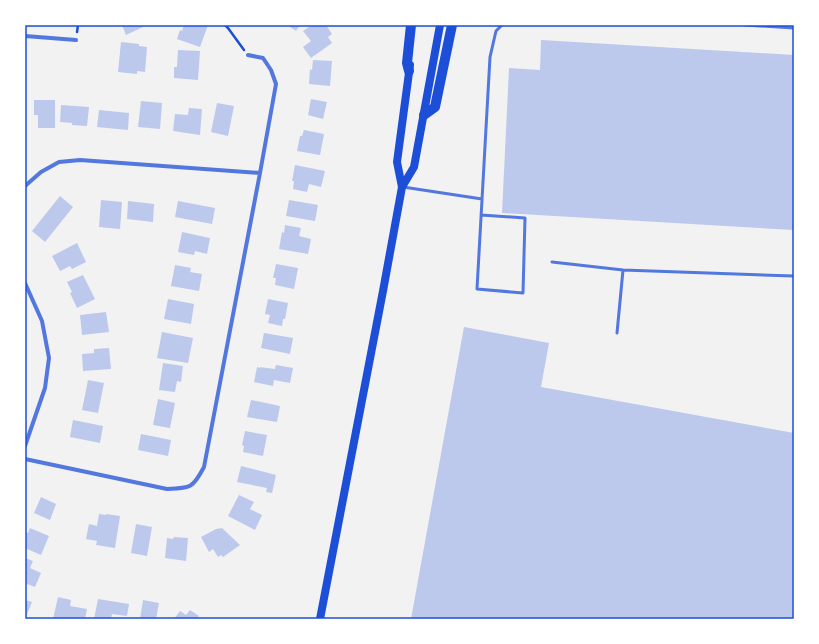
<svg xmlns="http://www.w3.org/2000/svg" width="819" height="644" font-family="'Space Grotesk',sans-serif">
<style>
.building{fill:#bdc9ec}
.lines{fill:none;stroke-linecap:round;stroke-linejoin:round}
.path{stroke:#1d4ed8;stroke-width:2.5}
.service{stroke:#5277de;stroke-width:3}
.minor{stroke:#5277de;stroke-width:4}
.secondary{stroke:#1d4ed8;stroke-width:8}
.primary{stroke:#1d4ed8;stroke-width:10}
.neatline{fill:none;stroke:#1d4ed8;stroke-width:1.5}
</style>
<rect width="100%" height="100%" fill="#f2f2f2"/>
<path class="building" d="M122,25H142L143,27L126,35Z
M184,25H208L200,47L177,39L180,30L182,31Z
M287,25H300L296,31Z
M312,25H326L332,34L328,37L332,43L311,58L303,47L311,41L303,31Z
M541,40L794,55V230L502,213L509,68L540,70Z
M121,42L139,44V46L147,47L145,72L137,71V74L118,72Z
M178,50L200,51L198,80L174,78V67H177Z
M313,60L332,61L330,86L309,84L310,69L312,70Z
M311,99L327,102L323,119L308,115Z
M34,100H55V128H38V115H34Z
M141,101L162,103L160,129L138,127Z
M217,103L234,106L228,136L211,132Z
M61,105L89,107L87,126L72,125V123L60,122Z
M189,108L202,109L200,135L173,131L175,114L188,115Z
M99,110L129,113L128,130L97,127Z
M304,130L324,134L320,155L297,151L300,136H302Z
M295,165L325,171L321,187L309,184L307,192L293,189L294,181H292Z
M60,196L73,207L45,242L32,231Z
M101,200L122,202L120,229L99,227Z
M289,200L318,205L315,221L286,216Z
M128,201L154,204L153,222L127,219Z
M178,201L215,208L212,224L175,217Z
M285,225L301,228L299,236L311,239L308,254L279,249L282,232L284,233Z
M182,232L210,238L207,254L195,251L194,255L178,252Z
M77,243L86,262L72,269L70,266L60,271L52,256Z
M276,264L298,268L294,289L275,285L276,278H273Z
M175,265L191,268L190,272L202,274L199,291L171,286Z
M83,275L95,299L77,308L70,293L72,292L67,282Z
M168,299L194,304L191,324L164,319Z
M268,299L288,303L285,319H283L282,326L268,323L270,315L265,314Z
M106,312L109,332L82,335L80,315Z
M464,327L549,343L541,387L794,433V619H411Z
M162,332L193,338L188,363L157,358Z
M264,333L293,338L290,354L261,348Z
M109,348L111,369L83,371L82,354L94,353V349Z
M163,363L183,366L181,382L177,381L175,392L159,390Z
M276,365L293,368L290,383L274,380L273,386L254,382L257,367L260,368V367L275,369Z
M88,380L104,383L98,413L82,410Z
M158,399L175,403L170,428L153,425Z
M251,400L280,406L277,422L247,417Z
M73,420L103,426L100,443L70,437Z
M245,431L267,435L263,456L243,452L244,446L242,445Z
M141,434L171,440L168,456L138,450Z
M241,466L276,475L272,493L266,492L267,488L237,482Z
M239,495L254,502L250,509L262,515L255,530L228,516Z
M41,497L56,504L50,520L34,513Z
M99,514L106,515V514L120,516L115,548L96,545L97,541L86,539L89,524L97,526Z
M136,524L152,527L147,556L131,553Z
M30,528L49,536L41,555L25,548V535L26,533H28Z
M222,528L240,545L223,557L221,555L218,557L213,549L209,552L201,537L216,529Z
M174,537L188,538L186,561L165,558L167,538L173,539Z
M25,558L33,561L30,568L41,573L35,587L25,583Z
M58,597L71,600L70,606L87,609L85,619H53Z
M98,599L129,604L127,616L112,614L111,619H94Z
M25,600L32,602L25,619Z
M143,600L159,603L156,619H140Z
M190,610L199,616L197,619H174L180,611L186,615Z"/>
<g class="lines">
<path class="path" d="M225,25L228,28L244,50
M77,32L78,25"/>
<path class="service" d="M745,25L794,28
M403,187L482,199
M481,215L525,218L523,293L477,289L490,57L496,31L502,25
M552,262L623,270
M617,333L623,270L794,276"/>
<path class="minor" d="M25,36L76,40
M25,186L41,172L59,162L80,160L260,173
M25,283L42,321L49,358L45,388L25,446
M25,459L167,489C191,488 193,488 204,467L260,173L276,84L271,70L263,58L248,55"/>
<path class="secondary" d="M402,187L414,167L440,25
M320,619L383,291L402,187L397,162L410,65"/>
<path class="primary" d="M409,71L407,63L411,25
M424,115L435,107L452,25"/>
</g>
<rect width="819" height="644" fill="none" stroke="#ffffff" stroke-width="52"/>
<rect x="26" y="26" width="767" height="592" class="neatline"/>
</svg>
